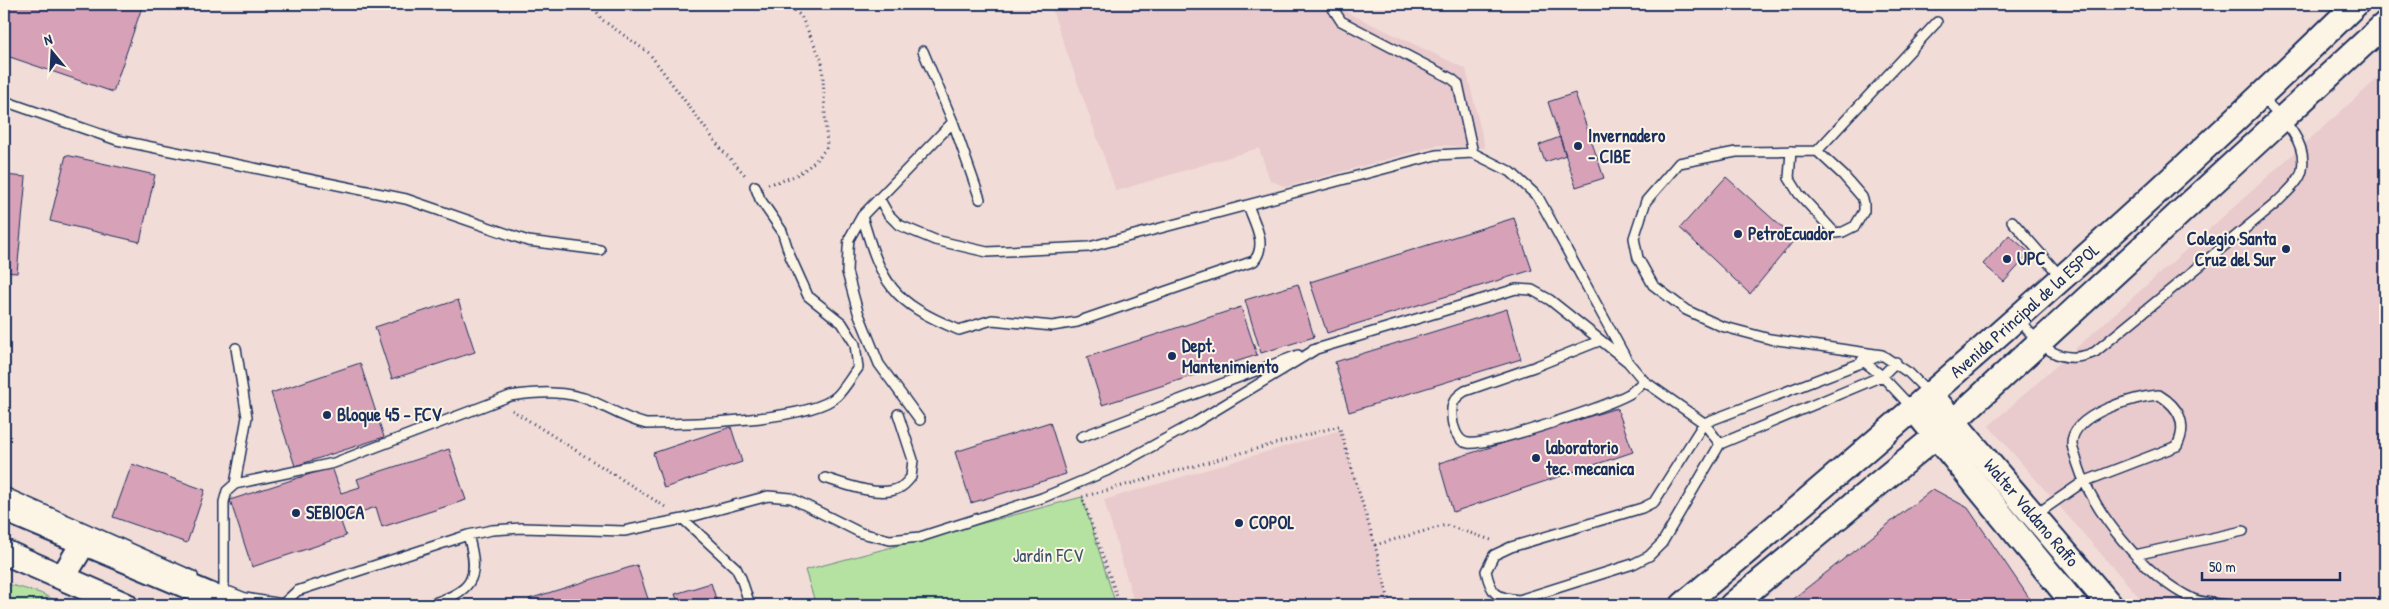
<svg xmlns="http://www.w3.org/2000/svg" width="2389" height="609" font-family="'Patrick Hand',sans-serif">
<style>
.built{fill:#e9cacd}
.green{fill:#b5e2a0;stroke:#68887f}
.building{fill:#d7a1b7;stroke:#1b2f5e}
.lines{fill:none;stroke-linecap:round;stroke-linejoin:round}
.lane-casing{stroke:#1b2f5e;stroke-width:12}
.secondary-casing{stroke:#1b2f5e;stroke-width:28}
.path{stroke:#1b2f5e;stroke-width:3;stroke-dasharray:1 4;stroke-linecap:butt}
.lane{stroke:#fcf5e5;stroke-width:9}
.secondary{stroke:#fcf5e5;stroke-width:24}
.poi-dot{fill:#1b2f5e;stroke:#fcf5e5;stroke-width:2}
.labels{text-anchor:middle;stroke-width:4;stroke-linejoin:round;paint-order:stroke}
.poi-label{font-size:18px;font-weight:bold;fill:#1b2f5e;stroke:#fcf5e5;text-anchor:start}
.street-label{font-size:18px;fill:#1b2f5e;stroke:#fcf5e5}
.park-label{font-size:18px;fill:#3a536b;stroke:#fcf5e5}
</style>
<rect width="100%" height="100%" fill="#f1dcd7"/>
<filter id="ink" filterUnits="userSpaceOnUse"><feTurbulence type="fractalNoise" baseFrequency=".02" numOctaves="2"/><feDisplacementMap in="SourceGraphic" scale="10" xChannelSelector="R" yChannelSelector="G"/><feConvolveMatrix kernelMatrix="1 2 1 2 8 2 1 2 1" color-interpolation-filters="sRGB"/></filter>
<g filter="url(#ink)">
<path class="built" d="M1050,4H1341L1344,11L1466,69L1485,148L1439,145L1286,187L1270,180L1259,148L1116,191Z
M2385,72V605H2146L1989,426Z
M1341,430L1375,545L1389,601L1379,605H1135L1104,500Z"/>
<path class="green" d="M1082,497L1116,605H816L805,570Z
M4,583L40,593L65,605H4Z"/>
<path class="building" d="M4,4H143L113,92L4,55Z
M1575,93L1604,178L1576,187L1548,102Z
M1560,137L1566,155L1545,162L1539,145Z
M66,155L155,175L140,242L50,221Z
M4,175L26,177L17,273L4,272Z
M1726,177L1795,239L1750,294L1680,228Z
M1514,218L1532,270L1327,333L1310,282Z
M2009,235L2030,253L2004,282L1983,264Z
M1298,284L1314,337L1261,353L1245,300Z
M458,300L475,352L392,379L375,327Z
M1241,307L1257,355L1102,405L1087,357Z
M1507,309L1521,359L1349,412L1335,362Z
M360,363L384,437L295,466L271,393Z
M1617,408L1633,452L1453,512L1439,463Z
M1050,422L1066,474L971,503L955,452Z
M731,427L742,462L664,488L653,453Z
M449,449L466,500L382,527L376,507L340,519L346,536L252,567L230,500L332,467L341,493L360,487L357,479Z
M132,464L205,490L187,543L113,517Z
M1933,489L1968,508L2034,605H1785Z
M637,565L650,605H531L529,599Z
M711,583L717,602L706,605H679L675,594Z"/>
<g class="lines">
<g class="lane-casing">
<path id="lane" d="M1330,4L1341,21L1452,79L1458,84L1473,153
M4,101L117,140L406,199L528,241L600,250
M953,122L980,199
M1791,151L1789,178L1799,194L1835,233L1843,232L1855,226L1864,211V203L1862,197L1843,175L1817,151L1736,152L1679,163L1646,201L1634,238L1638,258L1653,285L1686,310L1721,326L1770,339L1882,355L1909,373L1930,394
M1817,151L1937,22
M879,198L888,214L899,225L935,240L987,252L1089,247L1436,155L1473,153L1511,172L1538,197L1628,362
M862,216C882,284 891,302 959,330L992,320L1052,326L1077,322L1254,261C1268,244 1254,223 1248,205
M2012,221L2061,277
M2018,319C2040,345 2059,368 2095,352L2275,204C2284,195 2300,182 2302,170C2308,140 2280,116 2261,97
M1599,341L1534,367L1465,391C1454,398 1451,403 1452,416C1452,425 1457,442 1468,443C1490,446 1607,406 1629,394C1634,391 1639,385 1644,381
M1313,350L1516,289L1532,290L1550,300L1628,362L1644,381L1704,423L1720,444
M1882,355L1704,423L1654,502L1642,508L1511,547L1494,555L1486,571C1491,594 1496,598 1519,600L1633,564L1649,556L1662,543L1720,444L1882,376L1896,362
M1862,360L1882,376L1912,408
M920,420L879,364L858,312L847,272L848,249L849,239L862,216L953,122L923,51
M1081,437L1298,355
M825,478C843,484 881,498 899,488C904,486 908,481 911,477L913,460L898,414
M235,484L247,417L236,348
M4,492L193,576
M2034,516L2083,482L2177,446C2188,424 2179,407 2159,395C2136,396 2071,414 2072,444C2072,449 2076,456 2077,462C2092,511 2145,577 2193,599C2202,603 2216,603 2227,605
M683,519L736,568L741,578L750,605
M2135,555L2243,531
M230,592L245,598L283,604
M224,599V502L227,491L235,484L334,463L510,396C538,392 566,390 592,401C610,409 626,419 646,424C685,424 811,421 837,396C845,388 851,377 858,368L855,344L842,323L808,296L790,256L782,231L760,199L755,186
M282,605L297,591L468,535L492,530L522,528L624,531L683,519L768,496L791,498L861,533L890,540L920,537L1042,498L1111,469L1196,422L1318,348
M427,605C472,592 481,580 468,535"/>
</g>
<g class="secondary-casing">
<g id="secondary">
<path id="s1" d="M1930,394L2110,605"/>
<path d="M1914,409L2075,605"/>
<path d="M4,509L233,605"/>
<path d="M4,552L125,605"/>
<path d="M63,577L84,542"/>
<path id="s2" d="M1683,605C1913,412 2141,214 2356,4"/>
<path d="M1732,605L1954,421L2385,24"/>
</g>
</g>
<path class="path" d="M592,4L601,19L649,53L721,149L746,176
M768,184C797,178 809,170 827,147L822,61L801,16L787,4
M512,410L667,508
M1375,545L1446,525L1494,541
M1120,605L1082,497L1339,426L1375,545L1389,601L1379,605"/>
<use href="#lane" class="lane"/>
<use href="#secondary" class="secondary"/>
</g>
</g>
<g class="poi-dot">
<circle cx="1578" cy="146" r="5"/>
<circle cx="1738" cy="234" r="5"/>
<circle cx="2286" cy="249" r="5"/>
<circle cx="2007" cy="259" r="5"/>
<circle cx="1172" cy="356" r="5"/>
<circle cx="327" cy="415" r="5"/>
<circle cx="1536" cy="458" r="5"/>
<circle cx="296" cy="513" r="5"/>
<circle cx="1239" cy="523" r="5"/>
</g>
<g class="labels">
<g class="poi-label">
<text x="1588" y="142">Invernadero<tspan x="1588" dy="21">- CIBE</tspan></text>
<text x="1748" y="240">PetroEcuador</text>
<text x="2276" y="245" text-anchor="end">Colegio Santa<tspan x="2276" dy="21">Cruz del Sur</tspan></text>
<text x="2017" y="265">UPC</text>
<text x="1182" y="352">Dept.<tspan x="1182" dy="21">Mantenimiento</tspan></text>
<text x="337" y="421">Bloque 45 - FCV</text>
<text x="1546" y="454">laboratorio<tspan x="1546" dy="21">tec. mecanica</tspan></text>
<text x="306" y="519">SEBIOCA</text>
<text x="1249" y="529">COPOL</text>
</g>
<g class="street-label">
<text dy="6" stroke="none"><textPath href="#s2" startOffset="451">Avenida Principal de la ESPOL</textPath></text>
<text dy="6" stroke="none"><textPath href="#s1" startOffset="156">Walter Valdano Raffo</textPath></text>
</g>
<g class="park-label">
<text x="1048" y="562">Jardín FCV</text>
</g>
</g>
<rect width="2389" height="609" fill="none" stroke="#fcf5e5" stroke-width="20"/>
<rect x="10" y="10" width="2369" height="589" fill="none" stroke="#1b2f5e" stroke-width="2" filter="url(#ink)"/>
<g transform="translate(52 52) rotate(342)" stroke="#fcf5e5" stroke-width="4" paint-order="stroke">
<path d="M0-4L9 19L0 12L-9 19Z" fill="#1b2f5e"/>
<text y="-8" font-size="14" font-weight="bold" text-anchor="middle" fill="#1b2f5e">N</text>
</g>
<path d="M2202 572v8h138v-8" fill="none" stroke="#1b2f5e" stroke-width="2.5"/>
<text x="2209" y="572" font-size="15" fill="#1b2f5e" stroke="#fcf5e5" stroke-width="4" paint-order="stroke">50 m</text>
</svg>
